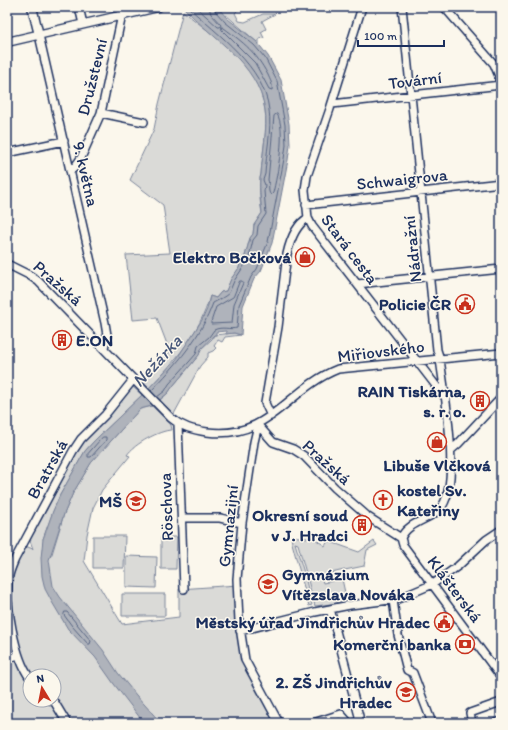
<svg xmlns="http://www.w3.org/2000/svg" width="508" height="730" font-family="Itim,sans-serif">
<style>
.green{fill:#dadad7;stroke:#7a849a;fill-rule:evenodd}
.water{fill:#afb3bb;stroke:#747e96}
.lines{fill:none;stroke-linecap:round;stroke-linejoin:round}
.shore{stroke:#566483;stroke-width:1}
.minor-casing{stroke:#1b2f5e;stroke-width:10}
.major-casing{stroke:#1b2f5e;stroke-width:11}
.minor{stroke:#fbf7ec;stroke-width:7}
.major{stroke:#fbf7ec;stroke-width:8}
.labels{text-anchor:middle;stroke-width:3;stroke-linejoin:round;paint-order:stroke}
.street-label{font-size:17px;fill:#1b2f5e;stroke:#fbf7ec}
.poi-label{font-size:17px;font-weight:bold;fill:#1b2f5e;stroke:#fbf7ec;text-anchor:end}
.water-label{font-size:18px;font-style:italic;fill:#47577a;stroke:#fbf7ec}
</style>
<rect width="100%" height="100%" fill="#fbf7ec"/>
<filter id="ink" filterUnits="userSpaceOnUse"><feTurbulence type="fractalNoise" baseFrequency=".025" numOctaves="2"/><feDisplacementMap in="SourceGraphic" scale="8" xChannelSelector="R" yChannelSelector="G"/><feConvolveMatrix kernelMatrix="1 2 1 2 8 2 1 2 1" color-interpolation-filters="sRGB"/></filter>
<g filter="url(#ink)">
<path class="green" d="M217,7H246L239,9L235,13L239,21L245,22L263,14H275L262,21L266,29L261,32L264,38L259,39V44Z
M183,11C215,37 259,65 265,110C268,126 262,156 261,174C258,182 260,203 262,213L254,225L253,234L250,238L245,256L241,260L239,268L231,279L226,291L221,292L216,298L210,296C200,333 174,362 149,388L141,380L170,352L157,318L133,320L126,255L170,253L163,205L130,180L154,129L159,104Z
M234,333L241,335L225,337L222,342L218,340L214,346L216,348L213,351L208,353V357L200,366L174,414L160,400L168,393L173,386L199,355L201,349L212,339L214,335Z
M133,387L142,395L95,440L85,451L60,495L53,512L43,539L49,559L52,554L64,514L73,493L91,463L140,409L152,406L171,425L172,430C160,430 134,444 127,455L130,456L102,490L93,508L87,535L84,561L122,624L179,617V589L238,585L245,660L279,723L7,722V602L10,589L13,570L25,546L33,549L29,538L43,513L46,511C58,482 73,453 94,430H96ZM30,676H54V700H30Z
M93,536H125L124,568H93Z
M291,536L315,539L325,546L328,541L359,552L374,541L377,545L367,550L364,566L321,575L323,583L342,579L347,602L315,606L298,544L295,543L304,573L312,605L309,606L292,543Z
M161,537H177L176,569H161Z
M126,556L157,557L156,588L126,587Z
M122,594H165V616H122Z"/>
<path class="water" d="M183,7H217L228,19L257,42L268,56L281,80L289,124L290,145L288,160L272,243L261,271L254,279L243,306L241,335L234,333L226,334V331L216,332V335H214L201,349L199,355L173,386L168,393L152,406L140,409L91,463L73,493L64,514L49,560L53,586L60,597L103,650L118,673L136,695L161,723H144L114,684L95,657L68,629L52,602L45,589L42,576L41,558L43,539L53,511L60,495L85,451L95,440L143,394L176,360L202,320L207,309L210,296L216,298L221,292L226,291L231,279L239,268L241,260L245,256L250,238L253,234L254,225L262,213C261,203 258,183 261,174C262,156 268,126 265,110C258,63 212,39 183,7Z"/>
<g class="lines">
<path class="shore" d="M196,7L218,27H220L221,25L211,14L209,7
M222,27L224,28C245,44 255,51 268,75C270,80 273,84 272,90L269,89L255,63L222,30Z
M277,114C287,129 277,176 273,193L271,195C267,192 270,184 268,180L274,116Z
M240,281H242L243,283L234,304L232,323L211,324V322L216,307L233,297Z
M151,391C176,365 201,337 213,303C217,301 226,296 229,293L234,281L244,266L245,262L249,257L253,240L257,235L258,226L266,214L264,191L265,185L263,180L265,174C266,154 272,130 269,110C264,66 218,35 188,7
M157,397L165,391L169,384L189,362L196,354L198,346L209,337L214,330C222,326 230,330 237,328L239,305L251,277L257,269L268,242L284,159L286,145L285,125L277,81L265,58L254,45L225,22L215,11L214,7
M103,437H106V440L91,457H88V454Z
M65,612H67L91,641L90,644H88L72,626L64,615Z"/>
<g class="minor-casing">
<path id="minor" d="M79,7L83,24
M362,7L330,109L307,176L305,190L308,218L312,226L444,396
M444,7L494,64L499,76V85
M39,35L105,323L107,335L104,348
M332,104L501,85
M101,113L144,122
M7,153L64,141
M70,171L74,168L81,158L101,113L122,15V7
M306,205L501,183
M7,264L29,275L38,281L171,418C182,427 193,430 207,432C270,440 287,389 338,369L501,353
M357,284L501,269
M271,416L265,403L278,327L287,254C290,241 295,225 308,218
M178,424L184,589
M258,425L254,442L242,523L237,579L239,621L245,660L279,723
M258,425L273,442L293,449L304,456L335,488L366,515
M451,450L458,444L501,398
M368,517L401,538
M182,518H220L242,523
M401,538C408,522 429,520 440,509C462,485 444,391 440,359L437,350L402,7
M401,538L403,545L501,677
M393,600L398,635L407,670L413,673L432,723
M330,609L359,716L358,723
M240,631L315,612L350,605L398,599L433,584L458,566L486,540L501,530
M7,659L18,655
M30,678C15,659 4,600 9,576C10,570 13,564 15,559L73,451L81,439L105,415L133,380
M51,700L55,703L67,723
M313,723L341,714L349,723
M472,723L470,713L501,702
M495,723L501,721"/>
</g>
<g class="major-casing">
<path id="major" d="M32,7L39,35
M7,42L158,7"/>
</g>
<use href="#minor" class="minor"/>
<use href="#major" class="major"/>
</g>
</g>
<defs>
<g id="shop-ring" transform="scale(1)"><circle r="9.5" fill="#fbf7ec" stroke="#c8321e" stroke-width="1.5"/><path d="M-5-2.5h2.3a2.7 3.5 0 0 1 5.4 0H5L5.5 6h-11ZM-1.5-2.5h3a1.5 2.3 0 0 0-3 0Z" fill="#c8321e"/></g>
<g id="civic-ring" transform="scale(1)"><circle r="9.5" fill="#fbf7ec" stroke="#c8321e" stroke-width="1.5"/><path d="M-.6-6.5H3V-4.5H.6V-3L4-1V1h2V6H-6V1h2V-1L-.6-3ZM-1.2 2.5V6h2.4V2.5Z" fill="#c8321e"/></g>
<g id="building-ring" transform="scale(1)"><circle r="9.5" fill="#fbf7ec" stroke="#c8321e" stroke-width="1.5"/><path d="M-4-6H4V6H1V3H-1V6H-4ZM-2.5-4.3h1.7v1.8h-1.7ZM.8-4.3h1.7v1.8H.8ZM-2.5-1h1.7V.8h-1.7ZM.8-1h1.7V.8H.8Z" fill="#c8321e"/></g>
<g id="church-ring" transform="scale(1)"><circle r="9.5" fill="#fbf7ec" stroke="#c8321e" stroke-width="1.5"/><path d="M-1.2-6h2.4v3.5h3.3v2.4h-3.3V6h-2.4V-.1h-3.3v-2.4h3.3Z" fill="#c8321e"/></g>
<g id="school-ring" transform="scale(1)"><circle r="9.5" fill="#fbf7ec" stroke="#c8321e" stroke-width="1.5"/><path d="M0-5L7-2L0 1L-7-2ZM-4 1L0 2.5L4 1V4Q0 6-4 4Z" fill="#c8321e"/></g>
<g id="university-ring" transform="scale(1)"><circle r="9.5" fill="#fbf7ec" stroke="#c8321e" stroke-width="1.5"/><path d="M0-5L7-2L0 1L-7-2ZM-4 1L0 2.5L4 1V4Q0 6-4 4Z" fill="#c8321e"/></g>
<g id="bank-ring" transform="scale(1)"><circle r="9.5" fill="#fbf7ec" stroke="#c8321e" stroke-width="1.5"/><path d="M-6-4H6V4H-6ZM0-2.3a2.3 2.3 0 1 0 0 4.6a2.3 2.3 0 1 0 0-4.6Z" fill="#c8321e"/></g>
</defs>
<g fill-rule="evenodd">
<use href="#shop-ring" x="305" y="257"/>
<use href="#civic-ring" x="465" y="304"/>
<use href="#building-ring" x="62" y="340"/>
<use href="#building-ring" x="480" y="401"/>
<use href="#shop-ring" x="437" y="442"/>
<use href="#church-ring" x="383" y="500"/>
<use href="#school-ring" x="136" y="501"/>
<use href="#building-ring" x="362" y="525"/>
<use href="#university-ring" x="268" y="584"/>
<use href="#civic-ring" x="444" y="622"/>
<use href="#bank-ring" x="465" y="644"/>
<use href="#school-ring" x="406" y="692"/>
</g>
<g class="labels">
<g class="street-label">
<text transform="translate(92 77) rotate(-76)" y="6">Družstevní</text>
<text transform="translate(415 80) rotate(-7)" y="6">Tovární</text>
<text transform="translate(86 174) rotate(77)" y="6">9. května</text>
<text transform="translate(402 179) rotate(-6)" y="6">Schwaigrova</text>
<text transform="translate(350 249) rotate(53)" y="6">Stará cesta</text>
<text transform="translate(412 249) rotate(-96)" y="6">Nádražní</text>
<text transform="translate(58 283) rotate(41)" y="6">Pražská</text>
<text transform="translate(381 351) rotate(-7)" y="6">Miřiovského</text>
<text transform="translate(327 462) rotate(42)" y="6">Pražská</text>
<text transform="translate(47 469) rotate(-61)" y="6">Bratrská</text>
<text transform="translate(166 507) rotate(-92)" y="6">Röschova</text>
<text transform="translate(228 526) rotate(-84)" y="6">Gymnazijní</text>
<text transform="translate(455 589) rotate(53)" y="6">Klášterská</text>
</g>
<g class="poi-label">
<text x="291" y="263">Elektro Bočková</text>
<text x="451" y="310">Policie ČR</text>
<text x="76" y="346" text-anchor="start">E.ON</text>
<text x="466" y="397">RAIN Tiskárna,<tspan x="466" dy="20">s. r. o.</tspan></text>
<text x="437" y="471" text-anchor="middle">Libuše Vlčková</text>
<text x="397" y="496" text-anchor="start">kostel Sv.<tspan x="397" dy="20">Kateřiny</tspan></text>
<text x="122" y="507">MŠ</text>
<text x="348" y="521">Okresní soud<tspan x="348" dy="20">v J. Hradci</tspan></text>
<text x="282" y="580" text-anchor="start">Gymnázium<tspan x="282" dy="20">Vítězslava Nováka</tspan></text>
<text x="430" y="628">Městský úřad Jindřichův Hradec</text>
<text x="451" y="650">Komerční banka</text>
<text x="392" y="688">2. ZŠ Jindřichův<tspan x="392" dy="20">Hradec</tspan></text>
</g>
<g class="water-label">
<text transform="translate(157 361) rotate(-47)" y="6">Nežárka</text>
</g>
</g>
<rect width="508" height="730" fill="none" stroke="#fbf7ec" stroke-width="24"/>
<rect x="12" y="12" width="484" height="706" fill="none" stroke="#1b2f5e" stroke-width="1.5" filter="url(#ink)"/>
<g transform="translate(42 688) rotate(350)"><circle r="19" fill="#fbf7ec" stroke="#a1a7b3"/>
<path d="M0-3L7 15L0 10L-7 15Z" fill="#c8321e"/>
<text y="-6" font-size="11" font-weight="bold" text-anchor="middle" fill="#1b2f5e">N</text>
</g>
<path d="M358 40v6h86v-6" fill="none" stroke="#1b2f5e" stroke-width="2"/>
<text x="364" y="40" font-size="12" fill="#1b2f5e" stroke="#fbf7ec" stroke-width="3" paint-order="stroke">100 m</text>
</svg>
